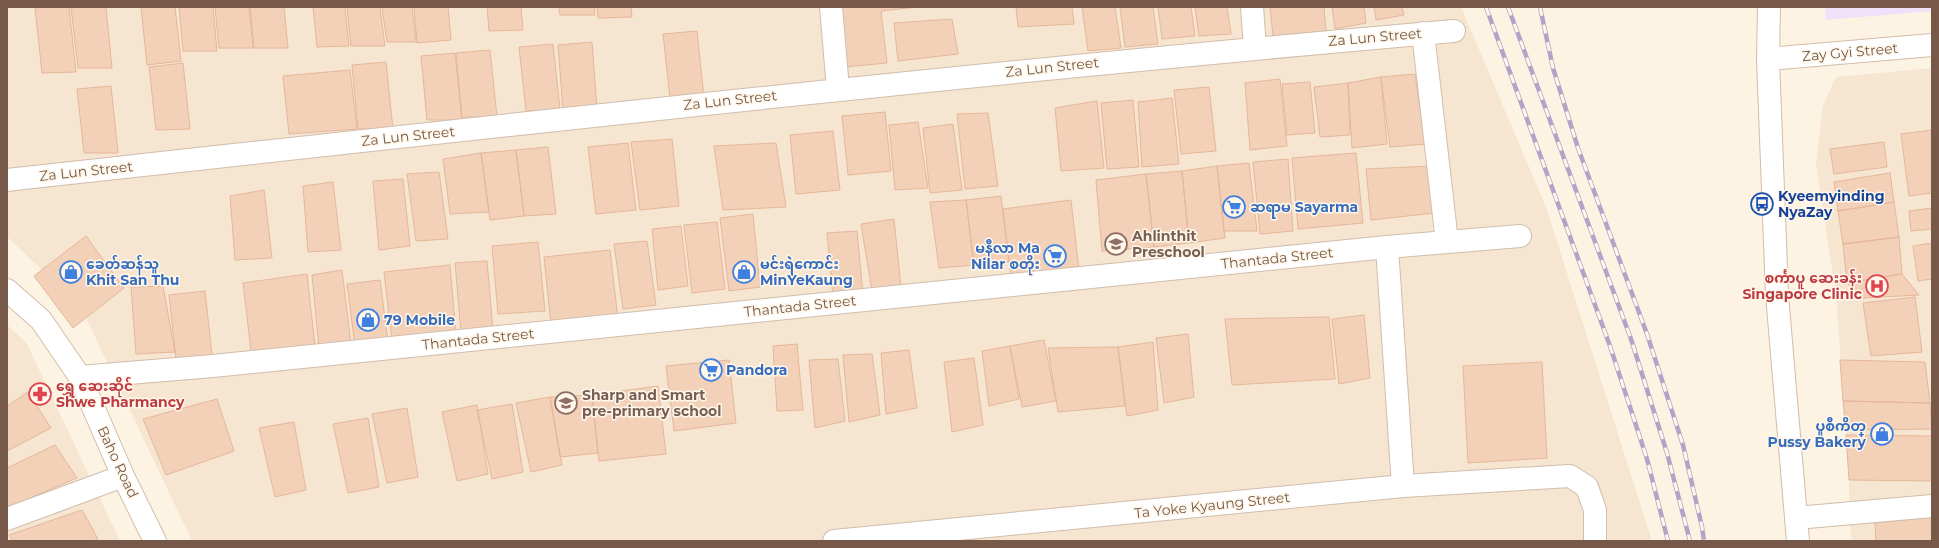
<svg xmlns="http://www.w3.org/2000/svg" width="1939" height="548" font-family="Montserrat,'Noto Sans Myanmar',sans-serif">
<style>
.residential{fill:#f5e5d1}
.education{fill:#f0e0f9}
.building{fill:#f3d1b9;stroke:#e6b799}
.lines{fill:none;stroke-linecap:round;stroke-linejoin:round}
.minor-casing{stroke:#d1bdac;stroke-width:24}
.secondary-casing{stroke:#d4bca9;stroke-width:24}
.minor{stroke:#fff;stroke-width:22}
.secondary{stroke:#fff;stroke-width:22}
.rail-casing{stroke:#b6a1c7;stroke-width:4.5}
.rail{stroke:#fff7ea;stroke-width:3;stroke-dasharray:9;stroke-linecap:butt}
.labels{text-anchor:middle;stroke-width:3;stroke-linejoin:round;paint-order:stroke}
.street-label{font-size:14px;fill:#765948;stroke:#fff7ea}
.transit-label{font-size:14px;font-weight:bold;fill:#164399;stroke:#fff7ea;text-anchor:start}
.shop-label{font-size:14px;font-weight:bold;fill:#366cbe;stroke:#fff7ea;text-anchor:start}
.education-label{font-size:14px;font-weight:bold;fill:#785e54;stroke:#fff7ea;text-anchor:start}
.health-label{font-size:14px;font-weight:bold;fill:#be3a42;stroke:#fff7ea;text-anchor:end}
</style>
<rect width="100%" height="100%" fill="#fdf3e3"/>
<path class="residential" d="M7,7H1461L1546,207L1652,541H192L80,305L7,237Z
M1932,68V541H1852L1849,521V480L1836,294L1816,164L1823,106L1836,77Z
M7,325L26,342L120,541H7Z"/>
<path class="education" d="M1826,7H1932V11L1825,20Z"/>
<path class="building" d="M48,7H69L76,72L42,73L35,8Z
M71,7H106L112,68H78Z
M141,7H175L181,61L147,65Z
M179,7H213L217,51H183Z
M215,7H249L253,48H219Z
M250,7H284L288,48H254Z
M313,7H345L349,46L317,47Z
M347,7H380L385,46H351Z
M382,7H412L416,42H387Z
M414,7H448L451,40L417,43Z
M487,7H521L523,30L489,31Z
M559,7H594L595,15H560Z
M597,7H631L632,17L598,18Z
M840,7H917L881,11L887,63L845,67Z
M1016,7H1072L1074,24L1018,27Z
M1082,7H1115L1121,48L1088,51Z
M1120,7H1153L1158,44L1125,47Z
M1158,7H1191L1195,36L1162,39Z
M1195,7H1227L1231,34L1199,36Z
M1270,7H1324L1326,31L1273,36Z
M1332,7H1364L1366,23L1335,29Z
M1374,7H1402L1404,15L1376,20Z
M952,19L958,54L898,61L894,23Z
M697,31L704,98H670L663,34Z
M592,42L597,108L563,111L558,45Z
M553,44L560,110L526,111L519,47Z
M490,50L497,117H462L456,53Z
M455,53L462,120H427L421,56Z
M386,62L393,129H358L352,65Z
M183,63L190,129L156,130L149,67Z
M350,70L357,129L289,134L283,76Z
M1415,74L1425,144L1390,147L1381,77Z
M1381,77L1387,144L1352,148L1348,83Z
M1280,79L1287,146L1250,150L1245,83Z
M1310,82L1315,133L1287,135L1282,84Z
M1348,83L1350,135L1320,137L1314,87Z
M111,86L118,153H84L77,89Z
M1209,87L1216,151L1181,154L1174,90Z
M1172,98L1179,164L1142,167L1138,102Z
M1133,100L1139,167L1107,169L1101,103Z
M1097,101L1104,168L1061,171L1055,108Z
M885,112L891,171L848,175L842,116Z
M988,113L998,186L965,189L957,114Z
M918,122L928,188L895,190L889,125Z
M953,124L962,190L930,193L923,128Z
M1932,130V193L1909,196L1901,134Z
M833,131L840,190L796,194L790,135Z
M672,139L679,206L640,210L631,142Z
M1884,142L1887,167L1834,174L1830,149Z
M628,143L636,210L596,214L588,147Z
M776,143L786,207L723,210L714,146Z
M548,147L556,214L524,216L516,150Z
M516,150L524,216L490,220L481,153Z
M481,153L489,212L450,214L443,159Z
M1356,153L1363,223L1298,229L1292,158Z
M1288,159L1293,231L1260,234L1253,162Z
M1249,163L1257,231H1224L1217,166Z
M1217,166L1225,238L1189,243L1182,171Z
M1432,166L1434,213L1371,220L1366,169Z
M1182,171L1189,243L1154,247L1146,174Z
M439,172L448,239L416,241L407,174Z
M1890,173L1894,202L1838,211L1834,182Z
M1146,174L1154,247L1102,251L1096,180Z
M403,179L410,246L379,250L373,181Z
M333,182L341,250L308,252L303,186Z
M264,190L272,258L235,260L230,196Z
M1001,196L1009,262L974,265L966,200Z
M966,200L974,265L939,268L930,202Z
M1071,200L1079,270L1011,278L1003,209Z
M1894,202L1899,237L1843,244L1838,211Z
M1932,208V229L1911,231L1909,211Z
M753,214L760,287L729,291L720,218Z
M894,219L901,288L872,291L861,224Z
M717,222L725,289L692,293L684,225Z
M681,226L688,286L658,290L652,229Z
M857,231L863,294L833,297L827,233Z
M86,236L124,288L73,328L34,276Z
M1899,237L1902,274L1847,283L1843,244Z
M647,241L656,305L623,309L614,244Z
M538,242L545,311L498,314L492,246Z
M1932,243V279L1918,281L1913,246Z
M610,250L618,319L551,325L544,257Z
M487,261L493,330L461,333L455,263Z
M450,265L456,334L392,340L384,272Z
M342,270L351,345L319,348L312,275Z
M307,274L315,346L251,351L243,283Z
M1902,274L1919,295L1863,298L1847,283Z
M380,280L388,342L355,346L347,284Z
M163,286L175,352L136,354L131,287Z
M205,291L213,364L177,368L169,295Z
M1915,297L1922,352L1871,356L1863,303Z
M1364,315L1370,378L1339,384L1332,319Z
M1329,317L1335,379L1232,385L1225,319Z
M1188,334L1194,397L1164,403L1156,338Z
M1044,340L1056,401L1022,407L1010,346Z
M1153,342L1158,410L1127,416L1118,347Z
M797,344L803,410L777,411L773,346Z
M1010,346L1019,399L989,406L982,351Z
M1118,347L1125,406L1058,412L1048,348Z
M909,350L917,408L886,414L881,353Z
M872,354L880,415L849,422L843,355Z
M974,358L983,425L952,432L944,362Z
M838,359L845,421L815,428L809,360Z
M729,360L736,423L674,431L666,366Z
M1840,360L1925,362L1930,403L1843,401Z
M1542,362L1547,458L1468,463L1463,366Z
M658,386L666,454L599,461L592,395Z
M28,392L51,428L7,451V406Z
M592,395L598,453L560,457L550,397Z
M550,397L562,465L531,472L516,403Z
M217,399L234,451L166,475L143,419Z
M1843,401L1930,403L1932,429L1846,430Z
M512,404L523,472L492,479L477,410Z
M477,405L488,474L457,481L442,412Z
M407,408L418,477L387,483L372,414Z
M368,418L379,487L348,493L333,424Z
M294,422L306,490L275,497L259,428Z
M1846,435L1932,436V481L1849,480Z
M55,445L77,478L7,508V468Z
M82,510L98,539L93,541H13L9,535Z
M1932,517V541H1876L1875,523Z"/>
<g class="lines">
<g class="minor-casing">
<path id="minor" d="M831,7L838,89
M1252,7L1255,47
M1423,33L1447,242
M7,180C489,127 971,73 1454,31
M1387,247L1403,486
M80,377L213,366L1387,247L1520,236
M1796,518L1932,506
M7,519L123,476
M834,541L1403,486L1570,476L1587,487L1595,510V541"/>
</g>
<g class="secondary-casing">
<path id="secondary" d="M1769,7L1768,59L1777,295L1798,541
M1768,59L1932,45
M7,290L41,320L80,377L123,476L155,541"/>
</g>
<use href="#minor" class="minor"/>
<use href="#secondary" class="secondary"/>
<g class="rail-casing">
<path id="rail" d="M1486,7L1610,346L1647,459L1668,541
M1508,7L1631,339L1667,453L1690,541
M1540,7L1553,68L1578,148L1647,334L1683,445L1702,527L1704,541"/>
</g>
<use href="#rail" class="rail"/>
</g>
<defs>
<g id="bus-ring" transform="scale(1.15)"><circle r="9.5" fill="#fff7ea" stroke="#1a4fb4" stroke-width="1.5"/><path d="M-5-6H5V4H4V6H2V4H-2V6H-4V4H-5ZM-3.5-4V0h7V-4ZM-3.5 1.2v1.5H-2V1.2ZM2 1.2v1.5H3.5V1.2Z" fill="#1a4fb4"/></g>
<g id="supermarket-ring" transform="scale(1.15)"><circle r="9.5" fill="#fff7ea" stroke="#3f7fe0" stroke-width="1.5"/><path d="M-6-5.5h2.5l.6 2H6L4.5 2H-2.5L-4.4-4H-6ZM-1.5 3.2a1.3 1.3 0 1 0 .1 0ZM3 3.2a1.3 1.3 0 1 0 .1 0Z" fill="#3f7fe0"/></g>
<g id="school-ring" transform="scale(1.15)"><circle r="9.5" fill="#fff7ea" stroke="#8d6e63" stroke-width="1.5"/><path d="M0-5L7-2L0 1L-7-2ZM-4 1L0 2.5L4 1V4Q0 6-4 4Z" fill="#8d6e63"/></g>
<g id="shop-ring" transform="scale(1.15)"><circle r="9.5" fill="#fff7ea" stroke="#3f7fe0" stroke-width="1.5"/><path d="M-5-2.5h2.3a2.7 3.5 0 0 1 5.4 0H5L5.5 6h-11ZM-1.5-2.5h3a1.5 2.3 0 0 0-3 0Z" fill="#3f7fe0"/></g>
<g id="hospital-ring" transform="scale(1.15)"><circle r="9.5" fill="#fff7ea" stroke="#e0444e" stroke-width="1.5"/><path d="M-5-5h3v3.5h4V-5h3V5h-3V1.5h-4V5h-3Z" fill="#e0444e"/></g>
<g id="pharmacy-ring" transform="scale(1.15)"><circle r="9.5" fill="#fff7ea" stroke="#e0444e" stroke-width="1.5"/><path d="M-2-6h4v4h4v4h-4v4h-4v-4h-4v-4h4Z" fill="#e0444e"/></g>
</defs>
<g fill-rule="evenodd">
<use href="#bus-ring" x="1762" y="204"/>
<use href="#supermarket-ring" x="1234" y="207"/>
<use href="#school-ring" x="1116" y="244"/>
<use href="#supermarket-ring" x="1055" y="256"/>
<use href="#shop-ring" x="71" y="272"/>
<use href="#shop-ring" x="744" y="272"/>
<use href="#hospital-ring" x="1877" y="286"/>
<use href="#shop-ring" x="368" y="320"/>
<use href="#supermarket-ring" x="711" y="370"/>
<use href="#pharmacy-ring" x="40" y="394"/>
<use href="#school-ring" x="566" y="403"/>
<use href="#shop-ring" x="1882" y="434"/>
</g>
<g class="labels">
<g class="street-label">
<text transform="translate(1375 37) rotate(-5)" y="5">Za Lun Street</text>
<text transform="translate(1850 52) rotate(-5)" y="5">Zay Gyi Street</text>
<text transform="translate(1052 67) rotate(-6)" y="5">Za Lun Street</text>
<text transform="translate(730 100) rotate(-6)" y="5">Za Lun Street</text>
<text transform="translate(408 136) rotate(-6)" y="5">Za Lun Street</text>
<text transform="translate(86 171) rotate(-6)" y="5">Za Lun Street</text>
<text transform="translate(1277 258) rotate(-6)" y="5">Thantada Street</text>
<text transform="translate(800 306) rotate(-6)" y="5">Thantada Street</text>
<text transform="translate(478 339) rotate(-6)" y="5">Thantada Street</text>
<text transform="translate(118 462) rotate(65)" y="5">Baho Road</text>
<text transform="translate(1212 505) rotate(-6)" y="5">Ta Yoke Kyaung Street</text>
</g>
<g class="transit-label">
<text x="1778" y="201">Kyeemyinding<tspan x="1778" dy="16">NyaZay</tspan></text>
</g>
<g class="shop-label">
<text x="1250" y="212">ဆရာမ Sayarma</text>
<text x="1040" y="253" text-anchor="end">မနီလာ Ma<tspan x="1040" dy="16">Nilar စတိုး</tspan></text>
<text x="86" y="269">ခေတ်ဆန်သူ<tspan x="86" dy="16">Khit San Thu</tspan></text>
<text x="760" y="269">မင်းရဲကောင်း<tspan x="760" dy="16">MinYeKaung</tspan></text>
<text x="384" y="325">79 Mobile</text>
<text x="726" y="375">Pandora</text>
<text x="1866" y="431" text-anchor="end">ပူစီကိတ္<tspan x="1866" dy="16">Pussy Bakery</tspan></text>
</g>
<g class="education-label">
<text x="1132" y="241">Ahlinthit<tspan x="1132" dy="16">Preschool</tspan></text>
<text x="582" y="400">Sharp and Smart<tspan x="582" dy="16">pre-primary school</tspan></text>
</g>
<g class="health-label">
<text x="1862" y="283">စင်္ကာပူ ဆေးခန်း<tspan x="1862" dy="16">Singapore Clinic</tspan></text>
<text x="56" y="391" text-anchor="start">ရွှေ ဆေးဆိုင်<tspan x="56" dy="16">Shwe Pharmancy</tspan></text>
</g>
</g>
<rect width="1939" height="548" fill="none" stroke="#765948" stroke-width="16"/>
</svg>
